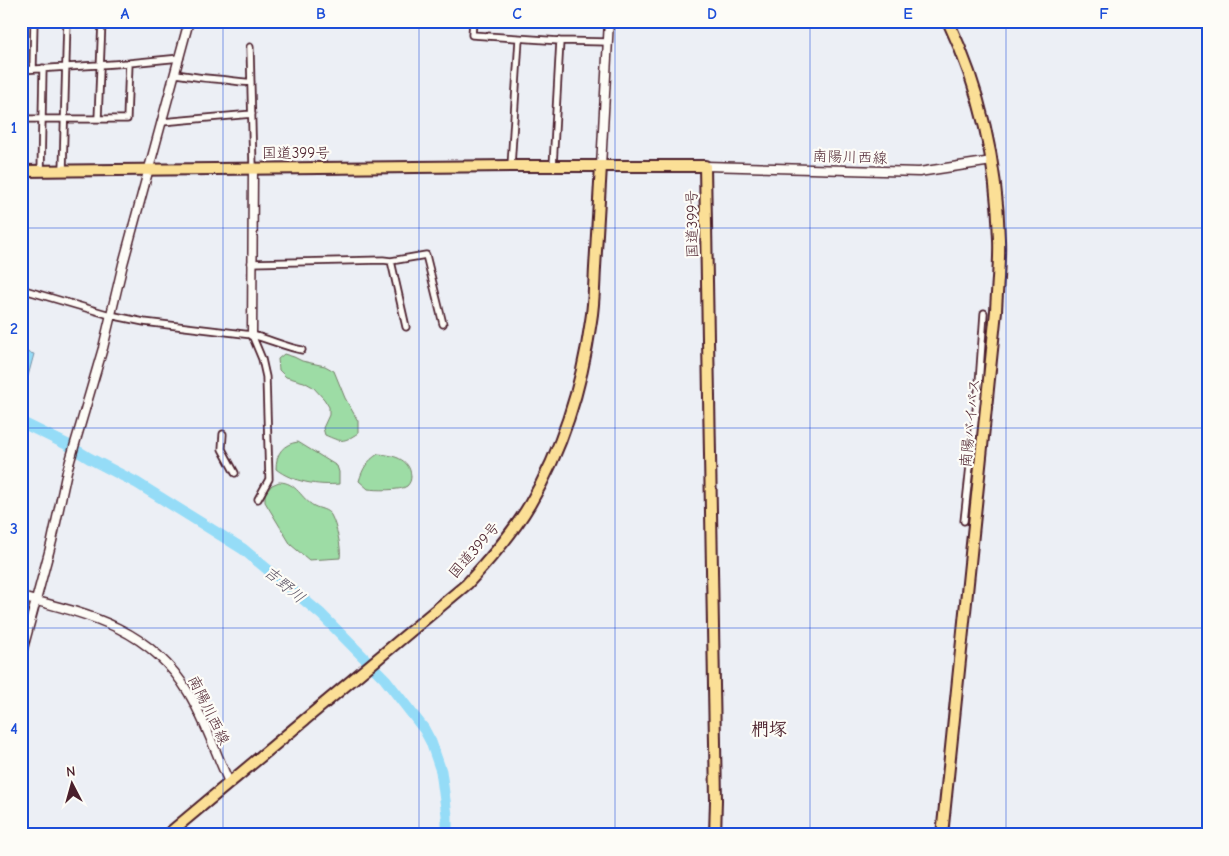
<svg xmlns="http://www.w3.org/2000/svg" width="1229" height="856" font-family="'Comic Neue','Klee One',sans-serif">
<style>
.green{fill:#9ddca5;stroke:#747e68}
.water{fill:#95dcf7;stroke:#7790a5}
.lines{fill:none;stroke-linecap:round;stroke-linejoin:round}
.river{stroke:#95dcf7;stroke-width:11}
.street-casing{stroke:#4a1f2b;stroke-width:9}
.secondary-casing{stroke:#4a1f2b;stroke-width:11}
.highway-casing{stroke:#4a1f2b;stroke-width:14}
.street{stroke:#fdfcf7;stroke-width:5.5}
.secondary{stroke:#fdfcf7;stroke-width:8}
.highway{stroke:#fbdf96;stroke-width:10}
.grid{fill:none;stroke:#1d4ed8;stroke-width:1;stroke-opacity:0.55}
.labels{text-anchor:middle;stroke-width:4.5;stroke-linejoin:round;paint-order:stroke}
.street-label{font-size:15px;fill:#4a1f2b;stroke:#fdfcf7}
.water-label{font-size:16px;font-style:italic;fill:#605868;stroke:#fdfcf7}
.quarter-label{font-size:18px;font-weight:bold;fill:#4a1f2b;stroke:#fdfcf7}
.neatline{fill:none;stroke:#1d4ed8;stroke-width:2}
.grid-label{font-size:16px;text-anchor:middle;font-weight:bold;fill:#1d4ed8}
</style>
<rect width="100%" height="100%" fill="#eceff5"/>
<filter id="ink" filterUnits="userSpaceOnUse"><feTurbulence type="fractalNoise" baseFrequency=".02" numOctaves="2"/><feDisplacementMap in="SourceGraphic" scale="10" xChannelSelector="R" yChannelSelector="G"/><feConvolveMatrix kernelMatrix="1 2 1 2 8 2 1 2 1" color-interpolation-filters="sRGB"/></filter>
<g filter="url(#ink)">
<path class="green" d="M284,354L294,357L302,361L325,366L334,371L345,398L358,421V433C343,443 341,442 325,435L323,428L329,415V407L324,399L313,387L304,382L286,377L279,370L278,359Z
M298,442L337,466L339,472V484C319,486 292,482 276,469C276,453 283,444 298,442Z
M378,454C392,455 410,458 411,476C411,480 410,483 407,486C401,491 375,490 368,489L359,481C363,468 367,461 378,454Z
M279,482C297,482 301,499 314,506C320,509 327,509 331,515C336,524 342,548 340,558L309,560L291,545L265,502V493L272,485Z"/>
<path class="water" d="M23,351L34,354L28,376L21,374Z"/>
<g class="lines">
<path class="river" d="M21,422L66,444L89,458L137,483L243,549L321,614L385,679L424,729L431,742L441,771L447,815V835"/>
<g class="street-casing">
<path id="street" d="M473,21L472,35L560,41L608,42
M250,47L253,168
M33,69L34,21
M21,70L129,63L180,58
M176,74C193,77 210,79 227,80C236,81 243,83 251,82
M21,119H127L129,63
M98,119L102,21
M162,122L252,114
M511,166L519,39
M553,166L560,41
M63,170L67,21
M41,171L43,68
M391,261L406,327
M251,263L383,260L391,261L426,255L443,324
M21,289L110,315L144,322L252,335C269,339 285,347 302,350
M252,335L262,359L266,377L269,479L258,499
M223,434L222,449L235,473
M964,521L979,383L984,313"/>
</g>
<g class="secondary-casing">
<path id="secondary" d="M601,166L609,21
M705,166L919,172L992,161
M252,335L253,168
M21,597C88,614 150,628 188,692C205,720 215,752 229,782
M21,656L52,541L67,471L103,348L123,264L189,21"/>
</g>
<g class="highway-casing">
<path id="highway" d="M21,171L511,166H705L716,800L715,835
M167,835L467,584C489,560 513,533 530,504C563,448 582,385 591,321C594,304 594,286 595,268C597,234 599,200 601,166
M942,835L996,311C997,287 1000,263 999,239C997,164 980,89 948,21"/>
</g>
<use href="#street" class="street"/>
<use href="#secondary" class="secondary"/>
<use href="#highway" class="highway"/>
</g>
</g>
<path class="grid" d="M223,21V835M419,21V835M615,21V835M810,21V835M1006,21V835M21,228H1208M21,428H1208M21,628H1208"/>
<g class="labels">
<g class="street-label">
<text x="296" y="158">国道399号</text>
<text transform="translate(850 157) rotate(2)" y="5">南陽川西線</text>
<text transform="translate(692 224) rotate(-91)" y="5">国道399号</text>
<text transform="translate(970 423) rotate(-84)" y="5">南陽バイパス</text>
<text transform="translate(474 550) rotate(-49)" y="5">国道399号</text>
<text transform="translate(209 710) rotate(64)" y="5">南陽川西線</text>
</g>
<g class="water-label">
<text transform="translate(285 584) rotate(40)" y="6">吉野川</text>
</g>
<g class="quarter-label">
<text x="769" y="735">椚塚</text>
</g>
</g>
<rect width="1229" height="856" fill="none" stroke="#fdfcf7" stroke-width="55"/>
<g transform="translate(72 784) rotate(354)" stroke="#fdfcf7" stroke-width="4" paint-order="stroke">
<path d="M0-4L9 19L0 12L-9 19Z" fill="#4a1f2b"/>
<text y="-8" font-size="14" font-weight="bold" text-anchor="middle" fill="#4a1f2b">N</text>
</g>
<rect x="28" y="28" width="1174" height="800" class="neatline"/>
<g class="grid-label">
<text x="125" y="19">A</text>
<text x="321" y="19">B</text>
<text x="517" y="19">C</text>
<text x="712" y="19">D</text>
<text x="908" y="19">E</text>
<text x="1104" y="19">F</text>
<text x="14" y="133">1</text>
<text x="14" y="334">2</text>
<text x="14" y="534">3</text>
<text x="14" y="734">4</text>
</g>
</svg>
